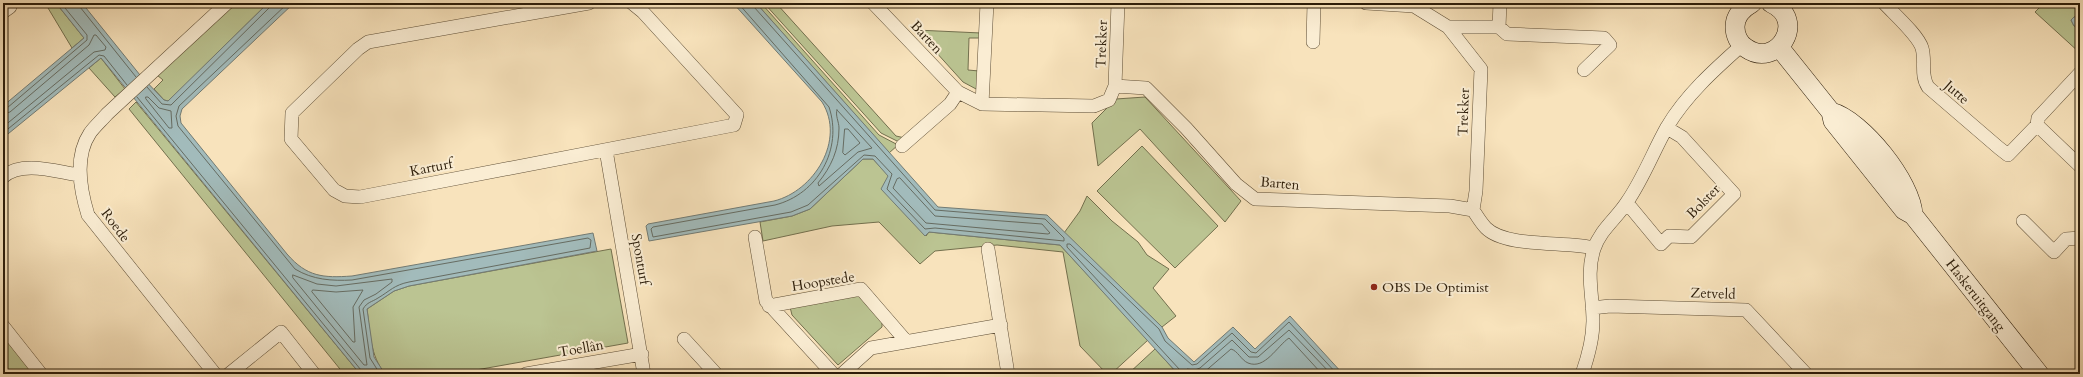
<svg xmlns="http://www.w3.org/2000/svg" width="2083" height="377" font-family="Cardo,serif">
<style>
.green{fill:#bbc492;stroke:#73704e}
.water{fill:#a2bbbb;stroke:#727b74}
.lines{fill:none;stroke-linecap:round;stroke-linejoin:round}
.shore{stroke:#666c62;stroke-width:1}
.street-casing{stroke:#5e4e36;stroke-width:14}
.secondary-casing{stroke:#2b1c09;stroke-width:20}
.street{stroke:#faedd3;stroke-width:13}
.secondary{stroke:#faedd3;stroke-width:19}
.poi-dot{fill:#8f2418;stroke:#faedd3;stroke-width:1.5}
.labels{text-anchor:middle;stroke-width:4;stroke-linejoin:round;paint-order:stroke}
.street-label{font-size:14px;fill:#2b1c09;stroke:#faedd3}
.poi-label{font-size:14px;fill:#2b1c09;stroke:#faedd3;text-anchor:start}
</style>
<rect width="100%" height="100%" fill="#f8e3bc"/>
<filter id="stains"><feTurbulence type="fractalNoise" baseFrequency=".005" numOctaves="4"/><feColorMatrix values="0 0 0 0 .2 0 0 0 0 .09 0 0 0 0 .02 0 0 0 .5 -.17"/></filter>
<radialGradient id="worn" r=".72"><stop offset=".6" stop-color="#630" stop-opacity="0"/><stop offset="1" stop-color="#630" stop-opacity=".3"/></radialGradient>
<path class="green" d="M45,3H56L84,38L72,48Z
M235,3H268L172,98L168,101L164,100L154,89L163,80L157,75Z
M756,3H761L879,135L898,145L889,153Z
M764,3H776L896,136L905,138L901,143L881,133Z
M2044,3H2080V16L2074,17L2071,20L2074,26L2080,27V53L2035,12Z
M916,30L981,33V38H969L968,70L979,71L978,90L963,82Z
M101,58L125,89L115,97L89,68Z
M1145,97L1241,201L1225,222L1140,129L1098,166L1092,123L1116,99Z
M136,102L360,374H344L129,109Z
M1142,146L1218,226L1175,268L1097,191Z
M863,159H873L889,176L926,236L929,232L1060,245L1148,340L1111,374H1107L1080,346L1063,252L997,245L976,247L935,251L920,264L879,222L832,226L763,241L760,222L792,216L810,209Z
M1087,196L1112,221L1138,242L1147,255L1169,269L1153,288L1176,316L1162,327L1064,233L1080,211Z
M611,249L628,343L476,370L460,374H385C370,355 370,333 367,309L394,291L409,286Z
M858,295L882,322V327L838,365L792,315L790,307Z
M3,336L34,374H3Z
M1155,349L1178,374H1128Z"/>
<path class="water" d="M56,3H82L140,75L164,100L168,101L268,3H294L182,109L180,116L181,123L287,254C307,277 323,278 352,276L593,233L597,251L409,286L394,291L367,309L374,357L385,374H360L101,58L3,138V106L84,38Z
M733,3H756L938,207L1047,215L1162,327L1168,338L1194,362L1233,327L1255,349L1290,316L1343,374H1178L1060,245L929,232L925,236L881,189L888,176L873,159H863L810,209L792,216L649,241L646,226L648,224L774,201C814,191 846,140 822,102Z
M2080,16V27L2074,26L2071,20L2074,17Z"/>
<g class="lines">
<path class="shore" d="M79,3L80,7L136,77
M288,3L179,106L176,116L178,126L295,269C313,280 332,281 352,280L588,238L591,240L590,248L409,282C394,285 390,291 378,298C372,302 367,302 363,309L370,358L380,374
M738,3L829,107C843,149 818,194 775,205L653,227L651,229L653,237L791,212L808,205L864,155L875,156L892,174L887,189L925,229L935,228L1064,241V238L1045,219L935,210L754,7L753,3
M147,87L162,104L171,105L269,8L270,3
M137,97L361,370L362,374
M146,97H148L159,108L171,111L172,128H169L146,99Z
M3,109L7,108L87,40V35L61,3
M837,110L872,148L858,152L819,186L818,183C831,167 839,150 839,128C839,122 835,115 837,110Z
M3,114L10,112L89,45L94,35H96L106,47L105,50L94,52L3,127
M845,129H848L860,143L845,155L843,153Z
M3,133L99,55L104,56L127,85
M900,178L935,216L1042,224L1050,233L1048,234L926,223L893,188L897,179Z
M293,275L317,284L336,286L392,279V282L376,294L364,300L359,307L367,365H364L293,278Z
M313,290L336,292L363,290L353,307L355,342H353L312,292Z
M1181,374L1180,370L1067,247V244H1070L1159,329L1165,341L1192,365L1197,364L1232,333L1251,352L1256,353L1289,322L1337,374
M1186,374L1187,369L1195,370L1200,368L1232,340L1249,357H1258L1289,330L1331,374
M1202,374L1231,349C1238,351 1241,360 1248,363C1265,370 1277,346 1289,338L1322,374"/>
<g class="street-casing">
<path id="street" d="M589,3L368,42L358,49L292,113L291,139L334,190L345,196L360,197L734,125L737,115L643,12L632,3
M873,3L958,92L982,104L1094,106L1109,100L1115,86L1146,88L1186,128L1236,184L1255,199L1450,206L1473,210C1477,216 1481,223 1486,228C1506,248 1566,241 1594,248
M1366,3L1414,6L1448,27L1481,69L1476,191L1473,210
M1884,3C1894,14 1918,35 1922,48C1926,61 1920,75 1928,87L1999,148L2008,155L2037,125L2080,166
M3,12L10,7
M1448,27H1499L1507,34L1604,38L1610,45L1584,70
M1499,27L1500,3
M1313,42L1314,3
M1115,86L1118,3
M982,104L987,3
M2037,125L2038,118L2080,73
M902,146L950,104L958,92
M606,150L644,374
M3,177C22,160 57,172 79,175
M1627,203L1661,244L1669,236L1691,237L1734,194L1682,137L1667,128
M2023,221L2054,252L2066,239L2080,238
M755,237L766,301L833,374
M988,249L1008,374
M769,306L861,289L906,341
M1592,308L1610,306L1746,310L1806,374
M3,326L41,374
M684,339L716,374
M215,374L88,215C80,189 74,157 90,133C95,126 102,120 107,114L227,3
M229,374L281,332L314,374
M526,374L642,354
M842,374L871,348L1001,325
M1582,374C1588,357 1593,339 1593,321C1593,296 1586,273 1594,249C1600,230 1617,218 1627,202C1643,179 1653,152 1667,127C1686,95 1714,70 1742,45"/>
</g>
<g class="secondary-casing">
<path id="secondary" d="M1752,3C1743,8 1735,16 1735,27C1735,35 1739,44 1746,48C1777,70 1808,20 1771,3
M1779,47L1831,112L1833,121L1904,210L1913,215L2039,374
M1831,112C1862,120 1912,183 1913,215"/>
</g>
<use href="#street" class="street"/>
<use href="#secondary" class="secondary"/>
</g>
<circle class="poi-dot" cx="1374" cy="287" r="4"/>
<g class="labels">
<g class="street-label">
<text transform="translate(927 37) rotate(47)" y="5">Barten</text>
<text transform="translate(1101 44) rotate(-88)" y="5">Trekker</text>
<text transform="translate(1957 92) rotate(41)" y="5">Jutte</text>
<text transform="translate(1463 112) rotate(-88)" y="5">Trekker</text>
<text transform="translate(431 167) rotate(-11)" y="5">Karturf</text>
<text transform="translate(1280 183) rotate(5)" y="5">Barten</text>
<text transform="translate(1703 201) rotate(-46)" y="5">Bolster</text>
<text transform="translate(116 225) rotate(53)" y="5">Roede</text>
<text transform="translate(641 259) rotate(80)" y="5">Sponturf</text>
<text transform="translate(823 281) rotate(-9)" y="5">Hoopstede</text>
<text transform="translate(1713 293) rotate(2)" y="5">Zetveld</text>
<text transform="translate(1976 295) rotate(52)" y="5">Haskeruitgang</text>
<text transform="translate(581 348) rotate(-10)" y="5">Toellân</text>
</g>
<g class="poi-label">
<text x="1382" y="292">OBS De Optimist</text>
</g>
</g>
<rect width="2083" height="377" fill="none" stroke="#f8e3bc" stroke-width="16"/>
<rect x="4" y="4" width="2075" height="369" fill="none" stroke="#2b1c09" stroke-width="2"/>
<rect x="8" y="8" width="2067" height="361" fill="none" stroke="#2b1c09"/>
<rect width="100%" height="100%" filter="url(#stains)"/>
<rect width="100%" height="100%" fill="url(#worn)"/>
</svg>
